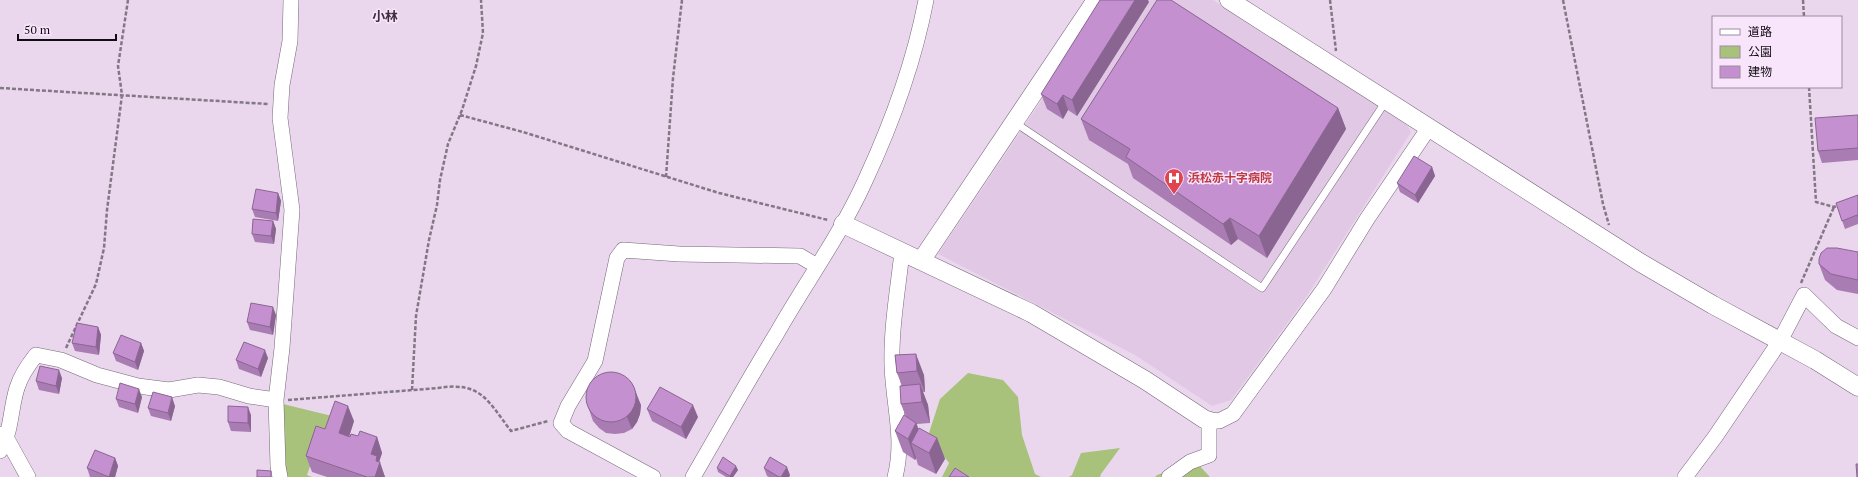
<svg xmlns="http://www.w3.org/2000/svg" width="1858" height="477" font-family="'PT Serif','Noto Sans JP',serif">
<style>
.built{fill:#e1c9e5}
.green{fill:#a8c27c}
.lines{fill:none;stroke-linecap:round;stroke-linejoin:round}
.service-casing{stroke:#77677a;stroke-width:8}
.minor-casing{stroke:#77677a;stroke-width:16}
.tertiary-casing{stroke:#77677a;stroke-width:19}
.path{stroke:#837685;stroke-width:2.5;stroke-dasharray:4 2;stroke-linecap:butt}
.service{stroke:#fff;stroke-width:7}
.minor{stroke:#fff;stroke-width:15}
.tertiary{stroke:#fff;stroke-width:18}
.wall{fill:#a97cb3}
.shaded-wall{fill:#8a6592}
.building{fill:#c590d0;stroke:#8a6592}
.labels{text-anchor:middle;stroke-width:3;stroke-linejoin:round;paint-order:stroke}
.health-label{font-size:12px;font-weight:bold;fill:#be3a42;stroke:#f8e4fb;text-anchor:start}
.neighbourhood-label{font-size:13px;font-weight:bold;fill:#3f3041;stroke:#f8e4fb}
</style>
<rect width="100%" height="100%" fill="#ead7ed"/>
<path class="built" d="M1109,0H1213L1263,30L1407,125L1411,132L1307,296L1257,365L1231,400L1212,406L1135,355L938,254Z"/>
<path class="green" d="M968,373L1003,380L1018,397L1022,435L1035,474L1041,477H942L949,463L928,436L940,399Z
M283,404L332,416L327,438H320L307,475L312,477H288L284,463Z
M1120,448L1101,474L1100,477H1069L1072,475L1081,453Z
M1196,462L1210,477H1155L1157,475Z"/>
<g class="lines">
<g class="service-casing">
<path id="service" d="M1014,122L1262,288L1386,101"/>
</g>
<g class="minor-casing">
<path id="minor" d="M1204,419L1219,421L1233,414L1324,289L1367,219L1428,129
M2,434L7,439L28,477
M0,451C12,431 10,410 17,388C21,375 28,365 36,355L61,360L97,375L138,386L169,390L198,385L219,387L249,396L276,400
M280,477L278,466L276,400L282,348L292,210L280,118L282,85L290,41L291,0
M653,477L568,431L561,423L568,406L595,361L617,258L623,250L679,254L800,256L817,266
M693,477C721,429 748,380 777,333C806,282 841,234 865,181C892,123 914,63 926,0
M895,477C905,439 893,403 892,365C891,327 898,289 902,252
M1169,477L1190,462L1209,455V419
M1685,477L1715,437L1780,341L1804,295L1836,326L1858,338"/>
</g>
<g class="tertiary-casing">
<path id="tertiary" d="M1229,0L1641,263L1713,305L1815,360L1858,387
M843,224L1031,313L1145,380L1204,419
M921,261L1096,0"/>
</g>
<path class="path" d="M1330,0L1336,51
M1563,0L1603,204L1609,225
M1803,0L1804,17
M1809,87L1816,202L1834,207L1839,205
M0,88L268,104
M460,115L523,132L719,193L828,220
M666,177L673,78L682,0
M1801,283L1834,207
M66,348L96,284L104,248L107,210L122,95L118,66L128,0
M412,390L416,316L429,240L437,205L440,180L448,144L462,110L476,66L483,33L481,0
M288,400L438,388C481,381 488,401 511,431L548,421"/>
<use href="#service" class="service"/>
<use href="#minor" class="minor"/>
<use href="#tertiary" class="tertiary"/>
</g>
<path class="wall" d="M1149,2L1077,116L1068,110L1063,119L1047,109L1041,94Z
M1338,108L1346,129L1267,258L1238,239L1231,245L1133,178L1128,164L1089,140L1081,119Z
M1858,115V160L1822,163L1818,151Z
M1432,167L1435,176L1418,203L1400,192L1397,183Z
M278,193L281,201L278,221L255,217L252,209Z
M1858,195V224L1845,229L1836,203Z
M273,221L276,229L274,244L255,242L252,234Z
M1858,252V294L1837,290L1825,280L1819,264Z
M276,315L273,335L250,330L247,322Z
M98,327L101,335L99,355L75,351L72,343Z
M141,343L144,351L138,370L116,361L113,353Z
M895,355L924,375L925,392H923L928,405L930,423L917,424L918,429L937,438L945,459L936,474L918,465L916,458L915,460L903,452L895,431L906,417L901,404L902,386L897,373Z
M268,358L261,377L239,369L236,360Z
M62,378L59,394L39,390L36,381Z
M142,397L138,413L119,407L116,399Z
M586,401L641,405L640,414L637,422L632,429L624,433L615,434L606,433L599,428L593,421Z
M175,406L171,421L151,416L148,408Z
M647,409L698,417L686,439L652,421Z
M251,415V432L231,431L228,422Z
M354,421L349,437H377L382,453L379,462L385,477H327L312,472L306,456L325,429Z
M115,458L118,466L115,477H90L87,468Z
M717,468L738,470L733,477H726L718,472Z
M764,468L790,475L789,477H769L767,476Z"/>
<path class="shaded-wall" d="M1135,0H1148L1149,2L1077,116L1072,100Z
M1063,95L1068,110L1063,119L1057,104Z
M1338,108L1346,129L1267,258L1259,236Z
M1432,167L1435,176L1418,203L1415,195Z
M278,193L281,201L278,221L276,213Z
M1230,218L1238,239L1231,245L1223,224Z
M273,221L276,229L274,244L271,236Z
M273,307L276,315L273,335L270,327Z
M98,327L101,335L99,355L96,347Z
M141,343L144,351L138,370L135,362Z
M265,350L268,358L261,377L258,369Z
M916,354L924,375L925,392L917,371Z
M59,370L62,378L59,394L56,386Z
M920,384L928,405L930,423L922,402Z
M633,385L641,405L640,414L637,422L632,429L627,417Z
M139,389L142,397L138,413L135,404Z
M172,397L175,406L171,421L168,413Z
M693,405L698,417L686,439L681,427Z
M348,406L354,421L345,449L339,433Z
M248,407L251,415V432L248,423Z
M916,423L924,444L911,443L916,458L915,460L908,439Z
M377,437L382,453L379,462H380L385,477H375L371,454Z
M937,438L945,459L936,474L929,453Z
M115,458L118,466L115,477H109Z
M736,466L738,470L733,477H730V476Z
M787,467L790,475L789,477H781Z"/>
<path class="building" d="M1100,0H1135L1072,100L1063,95L1057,104L1041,94Z
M1157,0H1171L1338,108L1259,236L1230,218L1223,224L1126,157L1130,149L1081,119Z
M1858,115V148L1818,151L1815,118Z
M1414,156L1432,167L1415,195L1397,183Z
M256,189L278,193L276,213L252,209Z
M1858,195V217L1857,215L1842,221L1836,203Z
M253,219L273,221L271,236L252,234Z
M1827,248H1837L1858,252V280L1831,274L1819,264V259L1821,253Z
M251,303L273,307L270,327L247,322Z
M77,323L98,327L96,347L72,343Z
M121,335L141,343L135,362L113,353Z
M244,342L265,350L258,369L236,360Z
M916,354L917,371L897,373L895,355Z
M40,366L59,370L56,386L36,381Z
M586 397a25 25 0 1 1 50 0a25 25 0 1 1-50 0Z
M120,383L139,389L135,404L116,399Z
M920,384L922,402L901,404L900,386Z
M660,387L693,405L681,427L647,409Z
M153,392L172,397L168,413L148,408Z
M335,401L348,406L339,433L350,437L351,434L358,436L360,431L377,437L371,454L377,456L376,461L380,462L375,477H367L306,456L316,426L325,429Z
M228,406L248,407V423L228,422Z
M904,415L916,423L908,439L895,431Z
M919,428L937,438L929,453L911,443Z
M95,450L115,458L109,477L87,468Z
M723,457L736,466L730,476L717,468Z
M770,457L787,467L781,477H779L764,468Z
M1856,464H1858V477H1857Z
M955,468L969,477H949Z
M257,470L271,471V477H257Z"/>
<defs>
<g id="hospital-pin" transform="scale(1)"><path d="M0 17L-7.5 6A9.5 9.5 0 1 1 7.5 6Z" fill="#e0444e" stroke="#f8e4fb"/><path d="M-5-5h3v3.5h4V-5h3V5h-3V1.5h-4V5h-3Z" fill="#fff"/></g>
</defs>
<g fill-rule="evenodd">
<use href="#hospital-pin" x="1174" y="178"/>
</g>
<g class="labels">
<g class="health-label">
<text x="1188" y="182">浜松赤十字病院</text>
</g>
<g class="neighbourhood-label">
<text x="385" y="21">小林</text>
</g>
</g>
<rect x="1712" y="16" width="130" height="72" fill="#f8e4fb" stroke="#9c8d9e"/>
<rect x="1720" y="29" width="20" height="6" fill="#ffffff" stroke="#9c8d9e"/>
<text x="1748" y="36" font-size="12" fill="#110b12">道路</text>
<rect x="1720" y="46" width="20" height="12" fill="#a8c27c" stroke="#9c8d9e"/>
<text x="1748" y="56" font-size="12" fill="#110b12">公園</text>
<rect x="1720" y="66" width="20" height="12" fill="#c590d0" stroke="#9c8d9e"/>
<text x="1748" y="76" font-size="12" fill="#110b12">建物</text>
<path d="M18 34v6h98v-6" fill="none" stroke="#110b12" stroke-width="2"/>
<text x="24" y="34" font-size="12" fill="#110b12" stroke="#f8e4fb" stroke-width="3" paint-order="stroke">50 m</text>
</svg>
